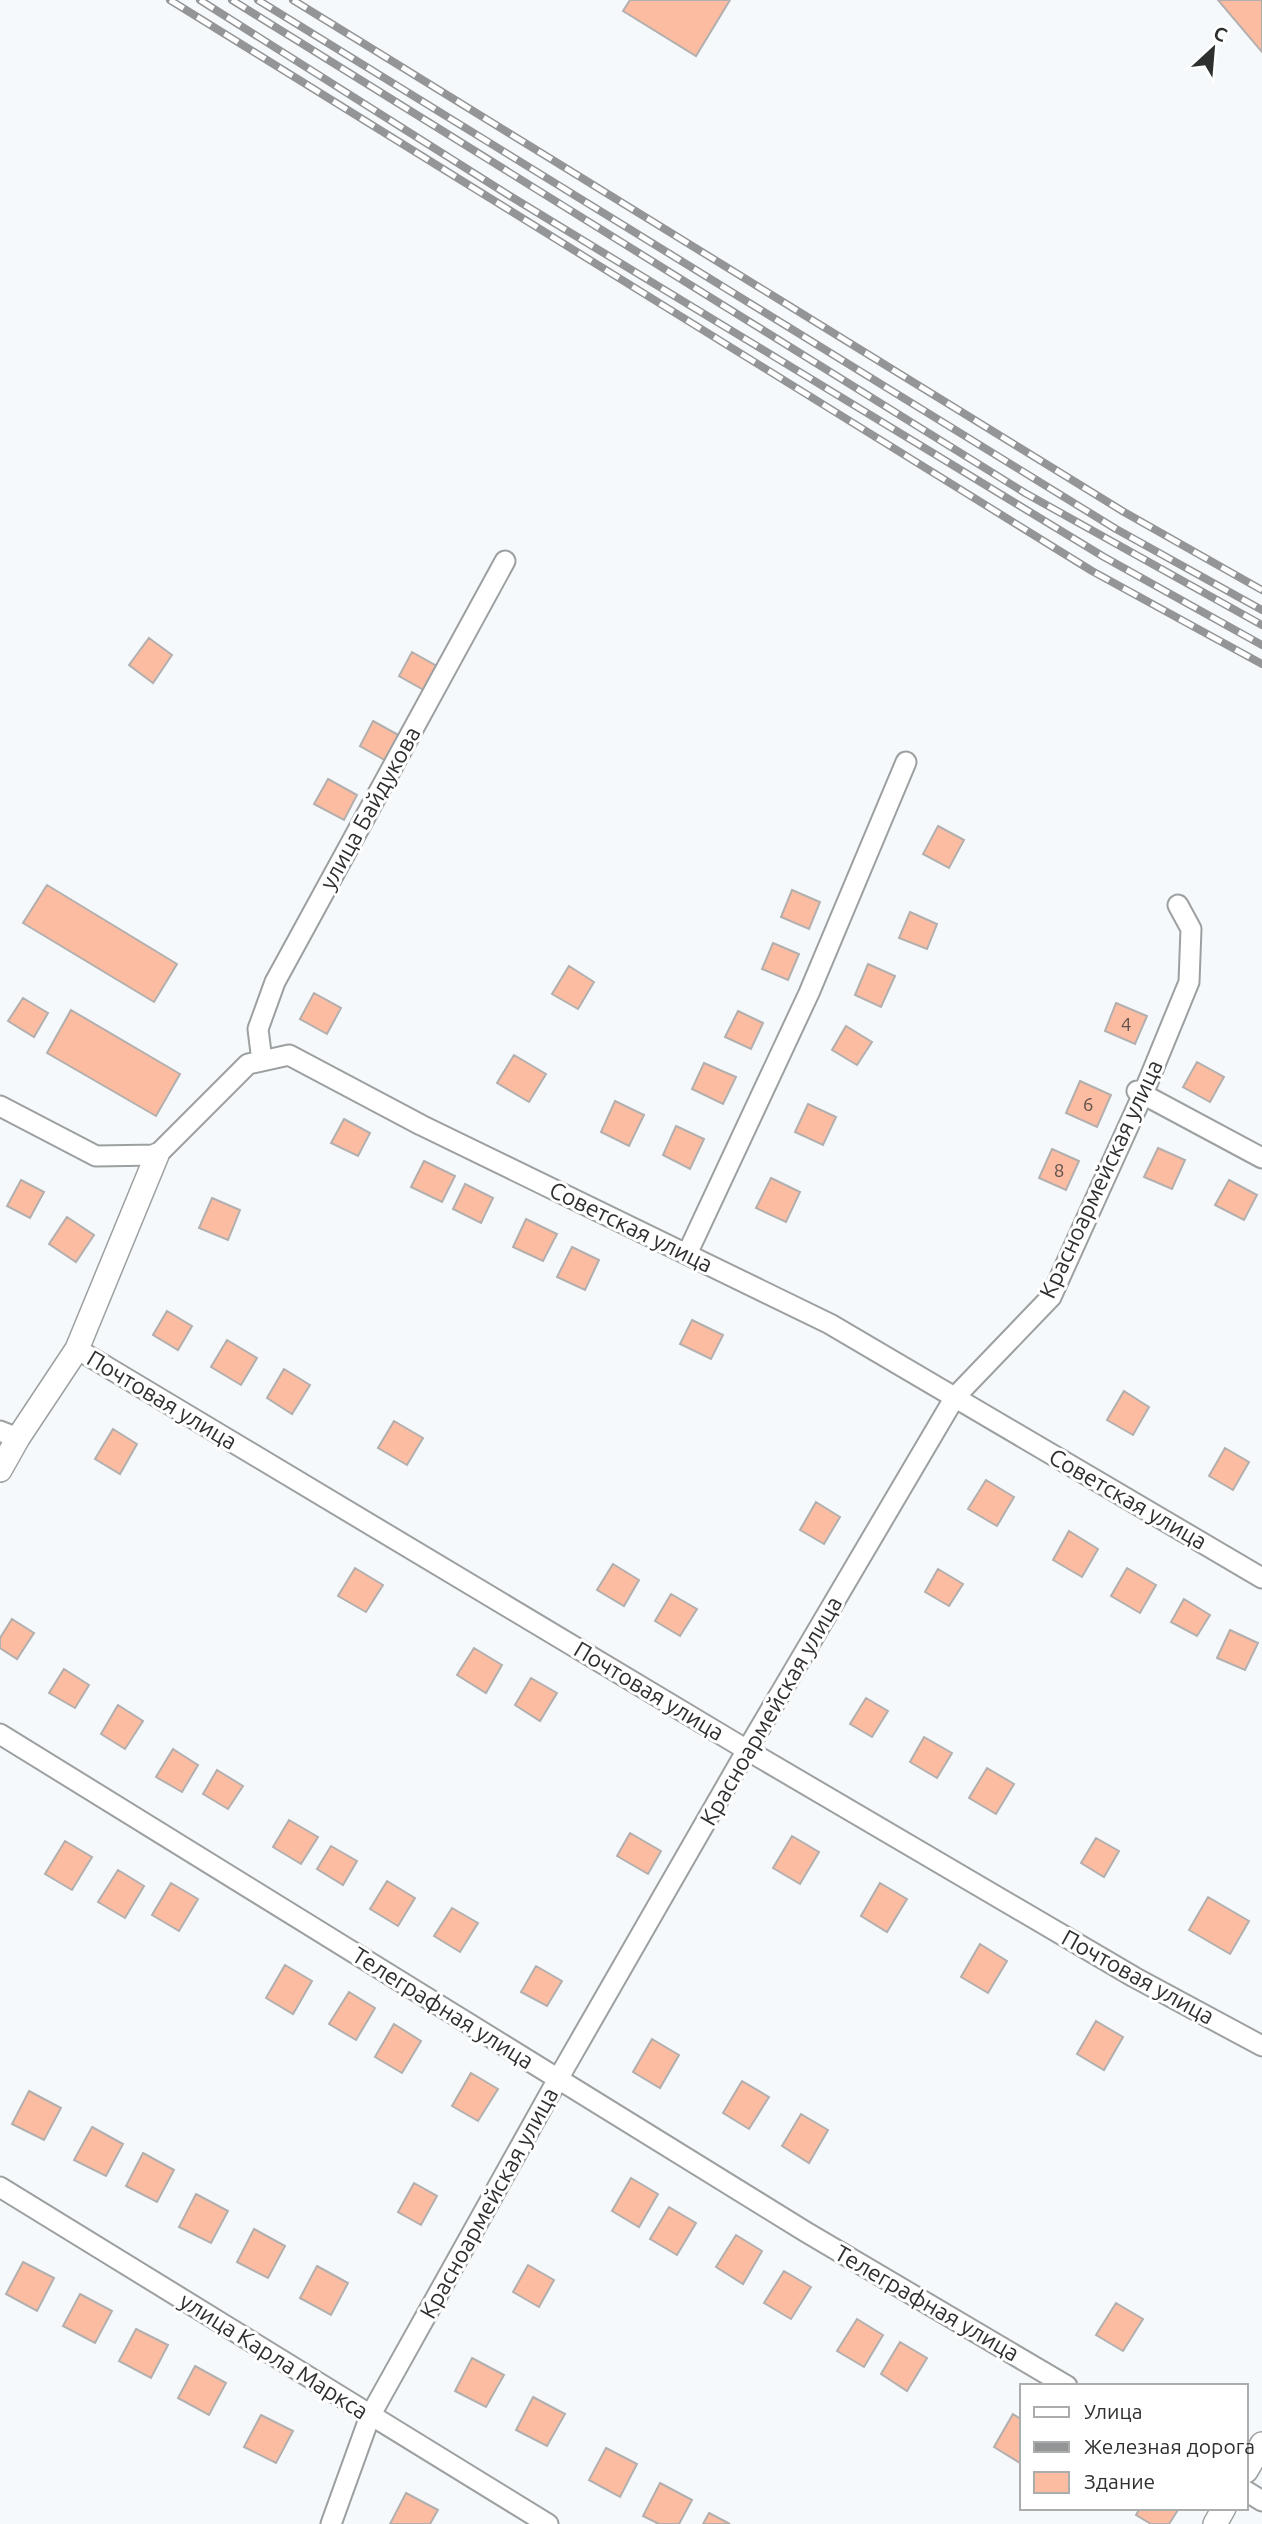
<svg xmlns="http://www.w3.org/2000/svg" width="1262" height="2524" font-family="Ubuntu,sans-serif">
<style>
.building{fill:#fbbca2;stroke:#b2afae;stroke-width:2}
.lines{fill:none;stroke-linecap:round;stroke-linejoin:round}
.minor-casing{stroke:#9da0a1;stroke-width:23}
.tertiary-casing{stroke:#9da0a1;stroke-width:26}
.minor{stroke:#fff;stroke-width:19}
.tertiary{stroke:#fff;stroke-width:23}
.rail-casing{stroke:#939596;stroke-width:8}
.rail{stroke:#fff;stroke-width:5;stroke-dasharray:16;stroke-linecap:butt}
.labels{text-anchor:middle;stroke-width:6;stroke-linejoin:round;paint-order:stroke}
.number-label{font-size:19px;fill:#61524c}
.street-label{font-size:23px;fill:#2e2f2f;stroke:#fff}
</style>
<rect width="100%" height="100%" fill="#f6f9fb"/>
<path class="building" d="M630,0H730L696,56L623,11Z
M1218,0H1262V52Z
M149,638L172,655L153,683L129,665Z
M412,652L442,669L429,693L399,676Z
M373,721L402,737L388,762L360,746Z
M328,779L357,795L344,820L314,804Z
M938,826L964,840L949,868L923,854Z
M47,885L177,964L154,1002L23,923Z
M792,890L820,902L809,929L781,917Z
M910,912L937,924L927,949L899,938Z
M773,943L799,954L788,980L762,969Z
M868,964L895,976L881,1007L855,995Z
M569,966L594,982L578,1009L552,994Z
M314,993L341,1008L327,1034L300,1019Z
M23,998L48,1013L34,1037L8,1021Z
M1116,1003L1147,1016L1135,1044L1105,1031Z
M71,1010L180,1074L156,1116L47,1053Z
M738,1011L763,1023L751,1049L725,1037Z
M846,1026L872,1042L857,1065L832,1050Z
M514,1055L546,1074L529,1102L497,1083Z
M1197,1062L1224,1077L1210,1102L1183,1087Z
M704,1063L736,1077L723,1104L692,1089Z
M1080,1081L1111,1095L1097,1127L1066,1113Z
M615,1101L644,1115L629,1146L601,1132Z
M808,1104L836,1117L823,1145L795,1132Z
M344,1119L370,1133L358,1156L331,1143Z
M676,1126L704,1139L690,1169L663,1155Z
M1158,1148L1185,1160L1172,1189L1144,1177Z
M1052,1149L1079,1161L1066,1190L1039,1178Z
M424,1161L455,1176L442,1202L411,1187Z
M771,1178L800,1192L786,1222L756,1208Z
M21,1180L44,1192L30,1218L7,1206Z
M1229,1180L1257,1195L1244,1220L1215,1205Z
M465,1184L493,1198L481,1223L453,1209Z
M212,1198L240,1210L228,1240L199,1228Z
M67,1217L94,1235L76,1262L49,1244Z
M526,1219L557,1234L543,1261L513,1247Z
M572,1247L599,1260L585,1290L557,1277Z
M167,1311L192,1326L178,1350L153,1335Z
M692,1320L723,1335L711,1359L680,1344Z
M227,1340L257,1358L241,1385L211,1367Z
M284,1369L310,1385L292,1414L267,1398Z
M1124,1391L1149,1407L1133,1435L1107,1420Z
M394,1421L423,1438L407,1465L378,1448Z
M113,1429L137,1444L120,1474L95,1459Z
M1225,1448L1249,1462L1233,1490L1209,1476Z
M986,1480L1014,1497L997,1526L968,1509Z
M816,1502L840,1517L824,1544L800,1530Z
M1069,1531L1098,1549L1082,1577L1053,1560Z
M613,1564L639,1580L624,1606L597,1590Z
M355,1568L383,1585L366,1612L338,1596Z
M1127,1568L1156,1585L1140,1613L1111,1596Z
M938,1569L963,1584L949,1606L925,1592Z
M671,1594L697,1609L680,1636L655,1621Z
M1184,1599L1210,1615L1197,1636L1171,1622Z
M12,1619L34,1633L17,1659L0,1648V1638Z
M1230,1630L1258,1643L1245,1670L1217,1658Z
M474,1648L502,1665L486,1693L457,1675Z
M64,1669L89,1685L75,1708L49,1693Z
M531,1678L557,1693L540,1721L515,1705Z
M866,1698L888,1711L872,1737L850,1724Z
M118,1705L143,1721L125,1749L101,1734Z
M924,1737L952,1753L937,1778L910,1762Z
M173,1749L198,1765L182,1792L156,1777Z
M987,1768L1014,1784L996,1814L969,1798Z
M217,1770L243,1786L228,1809L203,1794Z
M289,1820L318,1837L301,1864L273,1847Z
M630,1833L661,1851L648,1874L617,1856Z
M792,1836L819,1852L800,1884L773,1868Z
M1096,1838L1119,1851L1104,1877L1081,1863Z
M65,1841L92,1857L72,1890L45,1874Z
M331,1846L357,1861L343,1885L317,1869Z
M118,1870L144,1886L125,1918L98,1902Z
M387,1881L415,1898L398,1926L370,1909Z
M171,1883L198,1899L179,1931L152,1915Z
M880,1883L907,1899L887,1932L861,1916Z
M1208,1897L1249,1921L1230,1954L1189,1930Z
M452,1908L478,1923L460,1952L434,1936Z
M980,1944L1007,1961L988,1993L961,1977Z
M285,1965L312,1981L293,2014L266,1998Z
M536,1966L562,1981L547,2006L521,1992Z
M349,1992L375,2008L356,2040L329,2024Z
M1096,2021L1123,2037L1104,2070L1077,2054Z
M394,2024L421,2041L402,2073L375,2057Z
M652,2039L679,2055L660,2088L633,2072Z
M471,2073L498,2089L478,2121L452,2106Z
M742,2081L769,2097L749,2129L723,2113Z
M29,2091L61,2108L44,2140L12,2124Z
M801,2114L828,2130L809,2163L782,2146Z
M92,2127L123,2144L106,2176L74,2160Z
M143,2153L174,2170L157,2202L126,2186Z
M631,2178L658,2194L639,2227L612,2211Z
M414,2183L437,2196L421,2225L398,2212Z
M196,2194L228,2211L211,2243L179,2227Z
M669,2207L696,2223L677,2255L650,2239Z
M254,2229L285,2246L268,2278L237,2262Z
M736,2235L762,2251L743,2284L716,2267Z
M23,2262L54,2278L37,2311L6,2294Z
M528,2265L554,2280L539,2307L513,2292Z
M317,2266L348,2283L331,2315L300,2298Z
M784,2271L811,2287L791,2319L764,2303Z
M80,2294L112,2311L95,2343L63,2326Z
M1116,2303L1143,2319L1123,2351L1096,2335Z
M857,2319L883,2335L864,2367L837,2351Z
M136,2329L168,2345L151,2378L119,2361Z
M900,2342L927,2358L907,2391L881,2374Z
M472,2358L504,2375L486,2407L455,2391Z
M195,2366L226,2383L209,2415L178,2398Z
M533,2397L565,2414L547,2446L516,2430Z
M1013,2414L1022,2420V2459L1020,2463L994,2447Z
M261,2415L293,2431L276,2463L244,2447Z
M606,2448L637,2464L620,2497L589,2480Z
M660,2483L692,2500L679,2524H659L643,2516Z
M406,2493L438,2510L430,2524H390Z
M1140,2508H1176L1178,2510L1169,2524H1151L1136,2515Z
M709,2513L730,2524H703Z"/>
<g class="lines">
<g class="minor-casing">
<path id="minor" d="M262,1061L258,1029L275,982L505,561
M1137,1091L1262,1158
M0,1106L96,1156L157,1155L248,1064L289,1055L421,1125L830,1324L1262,1578
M687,1254L809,993L906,762
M77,1349L747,1750L1134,1977L1262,2046
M0,1431L18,1438
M0,1734L806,2232L1067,2386
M0,2187L548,2524
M1246,2491L1262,2501
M331,2524L370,2416L558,2079L747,1750L955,1397L1051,1297L1143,1094L1189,982L1191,929L1178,905"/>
</g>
<g class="tertiary-casing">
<path id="tertiary" d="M0,1470L18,1438L77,1349L157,1155
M1246,2471L1262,2444
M1215,2524L1224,2508"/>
</g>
<use href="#minor" class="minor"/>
<use href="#tertiary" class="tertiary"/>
<g class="rail-casing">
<path id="rail" d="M170,0L1092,571L1262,664
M200,0L510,196L1104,557L1262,645
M232,0L1025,493L1262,625
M258,0L1116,529L1262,610
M293,0L1124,512L1262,590"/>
</g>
<use href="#rail" class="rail"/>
</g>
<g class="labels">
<g class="number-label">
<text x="1126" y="1031">4</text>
<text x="1088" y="1111">6</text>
<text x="1059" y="1177">8</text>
</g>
<g class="street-label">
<text transform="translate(370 808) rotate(-61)" y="8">улица Байдукова</text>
<text transform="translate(1101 1179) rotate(-65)" y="8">Красноармейская улица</text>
<text transform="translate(631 1227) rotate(26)" y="8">Советская улица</text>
<text transform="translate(162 1400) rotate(31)" y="8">Почтовая улица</text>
<text transform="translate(1128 1499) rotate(30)" y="8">Советская улица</text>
<text transform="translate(649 1691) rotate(31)" y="8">Почтовая улица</text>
<text transform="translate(771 1711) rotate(-60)" y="8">Красноармейская улица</text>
<text transform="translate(1138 1977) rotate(29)" y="8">Почтовая улица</text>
<text transform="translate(443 2008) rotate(32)" y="8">Телеграфная улица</text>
<text transform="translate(489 2203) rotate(-61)" y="8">Красноармейская улица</text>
<text transform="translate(927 2303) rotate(30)" y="8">Телеграфная улица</text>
<text transform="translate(274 2356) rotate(32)" y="8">улица Карла Маркса</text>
</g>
</g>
<rect x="1020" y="2384" width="228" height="126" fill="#ffffff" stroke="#abacac" stroke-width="2"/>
<rect x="1034" y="2407" width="35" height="10" fill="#ffffff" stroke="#abacac" stroke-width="2"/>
<text x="1084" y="2419" font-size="21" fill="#2e2f2f">Улица</text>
<rect x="1034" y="2442" width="35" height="10" fill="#939596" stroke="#abacac" stroke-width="2"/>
<text x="1084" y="2454" font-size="21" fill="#2e2f2f">Железная дорога</text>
<rect x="1034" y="2472" width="35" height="21" fill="#fbbca2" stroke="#abacac" stroke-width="2"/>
<text x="1084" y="2489" font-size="21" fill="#2e2f2f">Здание</text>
<g transform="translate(1213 49) rotate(26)" stroke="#ffffff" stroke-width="5" paint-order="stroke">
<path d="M0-5L12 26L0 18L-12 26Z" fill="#2e2f2f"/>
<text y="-10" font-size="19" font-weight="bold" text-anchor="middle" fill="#2e2f2f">С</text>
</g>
</svg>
